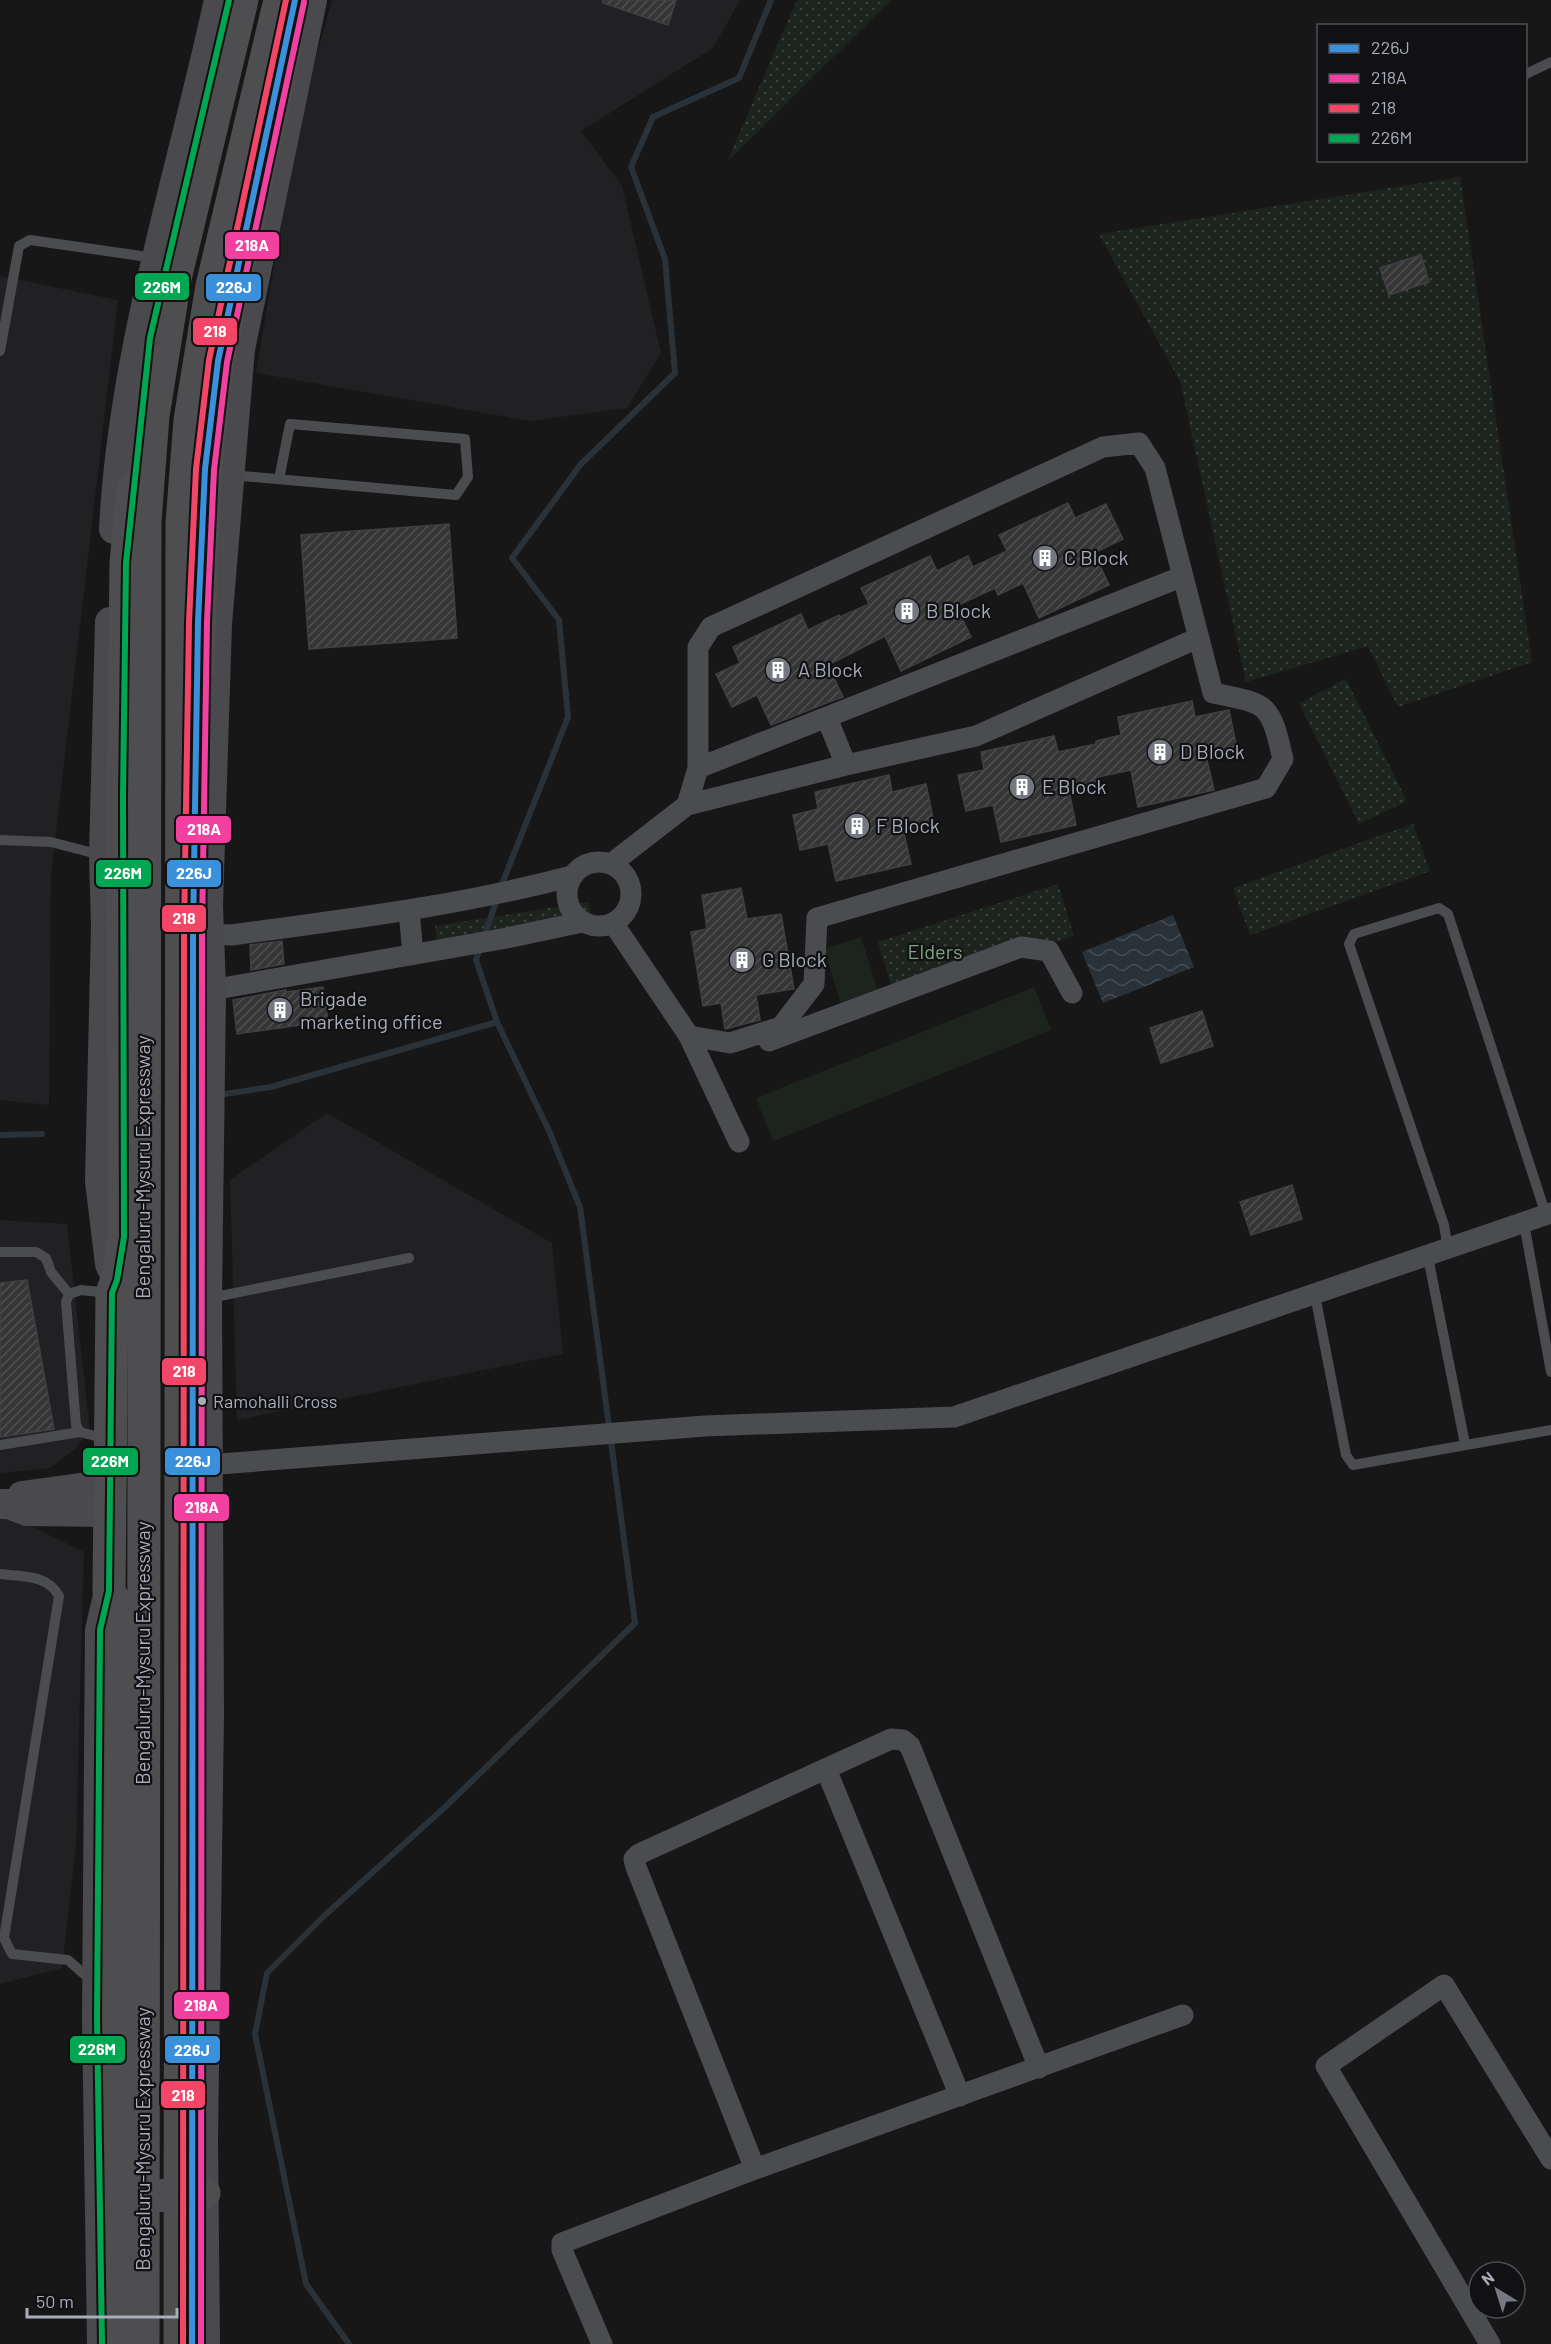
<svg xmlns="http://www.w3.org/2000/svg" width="1551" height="2344" font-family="Barlow,sans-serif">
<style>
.built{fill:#212123}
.green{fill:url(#green-dots)}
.pitch{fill:#1d241e}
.water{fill:url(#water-waves)}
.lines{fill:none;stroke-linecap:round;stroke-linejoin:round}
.stream{stroke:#2a3239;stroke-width:6}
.building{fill:url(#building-hatch);stroke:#3f4043;stroke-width:1.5}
.lane{stroke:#4b4c50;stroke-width:10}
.street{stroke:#4b4c50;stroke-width:21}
.secondary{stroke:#4a4a4e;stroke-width:30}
.highway{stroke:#4e4e51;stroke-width:33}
.highway-bridge{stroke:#4e4e51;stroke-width:33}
.bus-1-casing{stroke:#111113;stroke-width:10}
.bus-2-casing{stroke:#111113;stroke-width:10}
.bus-3-casing{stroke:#111113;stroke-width:10}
.bus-4-casing{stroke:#111113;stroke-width:10}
.bus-1{stroke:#3a90db;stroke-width:6}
.bus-2{stroke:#f240a1;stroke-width:6}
.bus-3{stroke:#f34667;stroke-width:6}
.bus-4{stroke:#00a651;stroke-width:6}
.bus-dot{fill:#a8adb8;stroke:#111113;stroke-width:2}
.labels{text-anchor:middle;stroke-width:4.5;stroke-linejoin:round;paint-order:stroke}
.bus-label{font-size:18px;fill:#a8adb8;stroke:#111113;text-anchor:start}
.poi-label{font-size:20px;fill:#a8adb8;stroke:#111113;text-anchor:start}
.park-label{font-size:20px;fill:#7fa381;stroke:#111113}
.street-label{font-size:20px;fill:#a8adb8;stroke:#111113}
.line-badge{stroke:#111113;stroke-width:2}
.badge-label{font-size:16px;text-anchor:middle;font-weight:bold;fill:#fff}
</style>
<defs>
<pattern id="green-dots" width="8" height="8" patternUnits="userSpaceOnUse" patternTransform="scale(1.5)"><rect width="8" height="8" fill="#1d241e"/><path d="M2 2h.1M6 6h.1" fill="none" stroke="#3b413d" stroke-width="1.8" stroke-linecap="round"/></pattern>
<pattern id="water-waves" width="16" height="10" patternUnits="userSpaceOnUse" patternTransform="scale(1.5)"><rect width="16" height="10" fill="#2a3239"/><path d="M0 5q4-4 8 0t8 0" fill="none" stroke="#464d54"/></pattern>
<pattern id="building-hatch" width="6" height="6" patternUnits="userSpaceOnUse" patternTransform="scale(1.5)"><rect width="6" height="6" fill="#353536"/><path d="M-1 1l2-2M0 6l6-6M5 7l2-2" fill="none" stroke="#4f5051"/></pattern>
</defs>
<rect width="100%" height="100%" fill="#171717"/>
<path class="built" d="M332,0H740L713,48L581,131L622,186L661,353L627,408L530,421L256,373L298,123Z
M0,276L118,300L51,875L49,1105L0,1100Z
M327,1113L552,1243L563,1354L237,1420L230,1180Z
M0,1220L67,1224L90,1430L76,1448L50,1468L0,1473Z
M11,1516L84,1552L76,1845L62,1968L0,1984V1517Z"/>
<path class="green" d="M797,0H891L727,162Z
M1460,177L1532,662L1398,707L1368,646L1246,682L1180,381L1099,234Z
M1346,679L1407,801L1359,824L1299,703Z
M1413,824L1430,871L1250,935L1233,888Z
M1058,884L1074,936L894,995L878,942Z
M589,902L591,916L437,940L435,926Z"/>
<path class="pitch" d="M861,937L878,992L841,1004L824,949Z
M1034,987L1051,1030L773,1141L756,1098Z"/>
<path class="water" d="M1173,915L1194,967L1103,1003L1082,952Z"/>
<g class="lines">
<path class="stream" d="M500,889L568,717L559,620L512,558L581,464L675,373L665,259L631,167L653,117L739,78L771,0
M484,937L497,899
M218,1095L271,1087L497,1022
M0,1135L42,1134
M349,2344L306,2284L255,2034L267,1973L325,1915L443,1809L635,1623L580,1207L550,1133L497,1022L476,960L480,947"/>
</g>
<path class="building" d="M603,0H676L668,25L603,3Z
M1421,255L1429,282L1389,295L1380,268Z
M1068,503L1075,518L1106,504L1123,539L1094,553L1109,585L1039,618L1023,583L998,595L995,588L956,606L971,637L901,671L885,636L828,665L843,697L834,700L771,725L757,695L732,707L716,674L740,663L733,647L801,614L808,630L839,615L840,617L869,604L861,588L930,556L937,571L968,556L973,567L1007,551L999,535Z
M449,524L457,638L309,649L301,535Z
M1192,701L1195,717L1229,710L1237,749L1206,756L1214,790L1138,807L1131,770L1098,777L1100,784L1069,791L1076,825L1001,842L993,805L966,811L958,775L984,770L981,752L1054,736L1058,752L1096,744V741L1121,735L1118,717Z
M889,775L892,792L926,784L934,823L903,830L911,864L836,881L828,844L800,850L793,815L818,809L815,792Z
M741,888L747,919L781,914L794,989L756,995L760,1020L725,1029L721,1003L703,1006L691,932L707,929L702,895Z
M282,941L284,964L251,970L250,945Z
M323,987L328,1021L237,1034L233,1000L286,990V992Z
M1202,1011L1213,1046L1161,1063L1150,1028Z
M1292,1185L1302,1219L1251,1235L1240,1202Z
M27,1280L54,1429L0,1437V1283Z"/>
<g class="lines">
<path class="lane" d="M1526,74L1551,62
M0,351L19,246L30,240L155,258
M231,475L456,495L468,477L465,439L290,424L279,479
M0,840L51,842L101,855
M1524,1223L1551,1372
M1448,1250L1444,1225L1349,944L1354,934L1439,908L1448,914L1546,1215
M0,1252H36L46,1258L51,1272L69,1294
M1428,1257L1465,1444
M1315,1295L1346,1455L1353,1465L1551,1430
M210,1298L409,1258
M107,1439L80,1432L76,1425L66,1302L69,1294L81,1290L109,1293
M0,1445L80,1432
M0,1574C22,1577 47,1574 59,1596L4,1938L12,1954L68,1960L93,1982"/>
<path class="street" d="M827,718L846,765
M698,768L1181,577
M687,805L846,765L976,736L1198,638
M567 894a32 32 0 1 1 64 0a32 32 0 1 1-64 0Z
M611,864L687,805L698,768V647L711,627L1103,447L1139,443L1155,468L1213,693C1269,704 1270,703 1283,759L1266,788L817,918L814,984L781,1027L730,1043L689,1036
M409,911L413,954
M613,923L689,1036L739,1142
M210,934L232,935C348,919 459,906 572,876
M211,990L507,938L582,922
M769,1041L1021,947L1049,951L1072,993
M207,1465L705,1426L954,1417L1551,1213
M826,1769L960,2096
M755,2169L1183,2015
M602,2344L562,2250V2243L755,2169L636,1867L634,1859L639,1854L891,1739L903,1740L910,1746L1039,2068
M1490,2344L1326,2066L1444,1985L1551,2159"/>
<path class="secondary" d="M114,529C123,349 181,176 219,0
M110,622L104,856L106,926L100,1181L110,1264L116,1277
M22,1496L109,1484
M0,1504H9L27,1511L109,1512
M102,2344L97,2018L100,1630L109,1591
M205,2344L203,2140L209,1713L207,1298L211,990L208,905L217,624L240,349L312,0"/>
<path class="highway" d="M198,667L205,469L218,361L285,49
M116,2198L204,2193
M124,2344L119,2016L123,1619L109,1591L112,1293L117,1280L124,1237L123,797L126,563L133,488"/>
<path class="highway-bridge" d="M143,2344L145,522L153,416L175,279L242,0
M180,2344L182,523L190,420L212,286L280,0"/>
<g class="bus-1-casing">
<path id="bus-1" d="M192,2344L193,932L198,622L205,469L218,361L295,0"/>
</g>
<g class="bus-2-casing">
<path id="bus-2" d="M201,2344L202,932L207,622L214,470L227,362L304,2"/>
</g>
<g class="bus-3-casing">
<path id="bus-3" d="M183,2344L184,932L189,622L196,469L209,360L286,0"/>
</g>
<g class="bus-4-casing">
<path id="bus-4" d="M102,2344L97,2018L100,1630L109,1591L112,1293L117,1280L124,1237L123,797L126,563L150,338L229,0"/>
</g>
<use href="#bus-1" class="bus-1"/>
<use href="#bus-2" class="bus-2"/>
<use href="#bus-3" class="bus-3"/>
<use href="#bus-4" class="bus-4"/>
</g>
<defs>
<g id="building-disc" transform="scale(1.35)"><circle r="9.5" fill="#757880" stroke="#111113"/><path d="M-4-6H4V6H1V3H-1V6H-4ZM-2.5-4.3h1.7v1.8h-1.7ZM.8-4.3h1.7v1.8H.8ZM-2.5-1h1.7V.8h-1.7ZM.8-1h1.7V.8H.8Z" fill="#fff"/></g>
</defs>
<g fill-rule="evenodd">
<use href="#building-disc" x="1045" y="558"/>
<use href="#building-disc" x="907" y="611"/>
<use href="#building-disc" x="778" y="670"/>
<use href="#building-disc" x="1160" y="752"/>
<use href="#building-disc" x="1022" y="787"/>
<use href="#building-disc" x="857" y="826"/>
<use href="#building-disc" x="742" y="960"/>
<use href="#building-disc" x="280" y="1010"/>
</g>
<circle class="bus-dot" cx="202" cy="1401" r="5"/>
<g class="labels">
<g class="bus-label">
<text x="213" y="1408">Ramohalli Cross</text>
</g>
<g class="poi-label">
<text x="1064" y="565">C Block</text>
<text x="926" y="618">B Block</text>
<text x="798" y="677">A Block</text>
<text x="1180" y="759">D Block</text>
<text x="1042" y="794">E Block</text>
<text x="876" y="833">F Block</text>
<text x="762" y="967">G Block</text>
<text x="300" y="1006">Brigade<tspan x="300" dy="23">marketing office</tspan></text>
</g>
<g class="park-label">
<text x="935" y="959">Elders</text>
</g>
<g class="street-label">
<text transform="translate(143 1167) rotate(-90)" y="7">Bengaluru-Mysuru Expressway</text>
<text transform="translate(143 1653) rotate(-90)" y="7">Bengaluru-Mysuru Expressway</text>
<text transform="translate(143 2139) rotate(-90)" y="7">Bengaluru-Mysuru Expressway</text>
</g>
</g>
<g class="line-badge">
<rect x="224" y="231" width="56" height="29" rx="6" fill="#f240a1"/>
<rect x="134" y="272" width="56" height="29" rx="6" fill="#00a651"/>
<rect x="205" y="273" width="57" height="29" rx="6" fill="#3a90db"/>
<rect x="192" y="317" width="46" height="29" rx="6" fill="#f34667"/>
<rect x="175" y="815" width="57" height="29" rx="6" fill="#f240a1"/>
<rect x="166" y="859" width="56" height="29" rx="6" fill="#3a90db"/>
<rect x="95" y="859" width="57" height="29" rx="6" fill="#00a651"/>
<rect x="161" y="904" width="46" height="29" rx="6" fill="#f34667"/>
<rect x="161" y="1357" width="46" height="29" rx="6" fill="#f34667"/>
<rect x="82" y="1447" width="57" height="29" rx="6" fill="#00a651"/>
<rect x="164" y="1447" width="57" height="29" rx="6" fill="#3a90db"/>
<rect x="173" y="1493" width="57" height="29" rx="6" fill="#f240a1"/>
<rect x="173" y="1991" width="57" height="29" rx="6" fill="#f240a1"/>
<rect x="69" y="2035" width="57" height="29" rx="6" fill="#00a651"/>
<rect x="164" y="2035" width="57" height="29" rx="6" fill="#3a90db"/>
<rect x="160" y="2080" width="46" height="29" rx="6" fill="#f34667"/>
</g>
<g class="badge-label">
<text x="252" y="251">218A</text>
<text x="162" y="293">226M</text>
<text x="234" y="293">226J</text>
<text x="215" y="337">218</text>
<text x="204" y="835">218A</text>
<text x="194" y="879">226J</text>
<text x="123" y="879">226M</text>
<text x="184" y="924">218</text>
<text x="184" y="1377">218</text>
<text x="110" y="1467">226M</text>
<text x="193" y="1467">226J</text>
<text x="202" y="1513">218A</text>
<text x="201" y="2011">218A</text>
<text x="97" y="2055">226M</text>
<text x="192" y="2056">226J</text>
<text x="183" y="2101">218</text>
</g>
<rect x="1317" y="24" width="210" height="138" fill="#111113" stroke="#4d4f55" stroke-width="1.5"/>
<rect x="1329" y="44" width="30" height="9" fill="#3a90db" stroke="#4d4f55" stroke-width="1.5"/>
<text x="1371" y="54" font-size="18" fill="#a8adb8">226J</text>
<rect x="1329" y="74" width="30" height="9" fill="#f240a1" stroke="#4d4f55" stroke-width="1.5"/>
<text x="1371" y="84" font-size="18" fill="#a8adb8">218A</text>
<rect x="1329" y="104" width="30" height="9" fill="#f34667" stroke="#4d4f55" stroke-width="1.5"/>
<text x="1371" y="114" font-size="18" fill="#a8adb8">218</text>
<rect x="1329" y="134" width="30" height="9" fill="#00a651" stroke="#4d4f55" stroke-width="1.5"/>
<text x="1371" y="144" font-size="18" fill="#a8adb8">226M</text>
<g transform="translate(1497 2290) rotate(322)"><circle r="28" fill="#111113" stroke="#4d4f55" stroke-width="1.5"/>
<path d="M0-4.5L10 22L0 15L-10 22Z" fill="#757880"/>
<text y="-9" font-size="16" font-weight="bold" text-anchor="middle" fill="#a8adb8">N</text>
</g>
<path d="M27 2308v9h150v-9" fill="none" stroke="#a8adb8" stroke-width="3"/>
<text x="36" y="2308" font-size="18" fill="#a8adb8" stroke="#111113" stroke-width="4.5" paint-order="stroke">50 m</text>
</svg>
